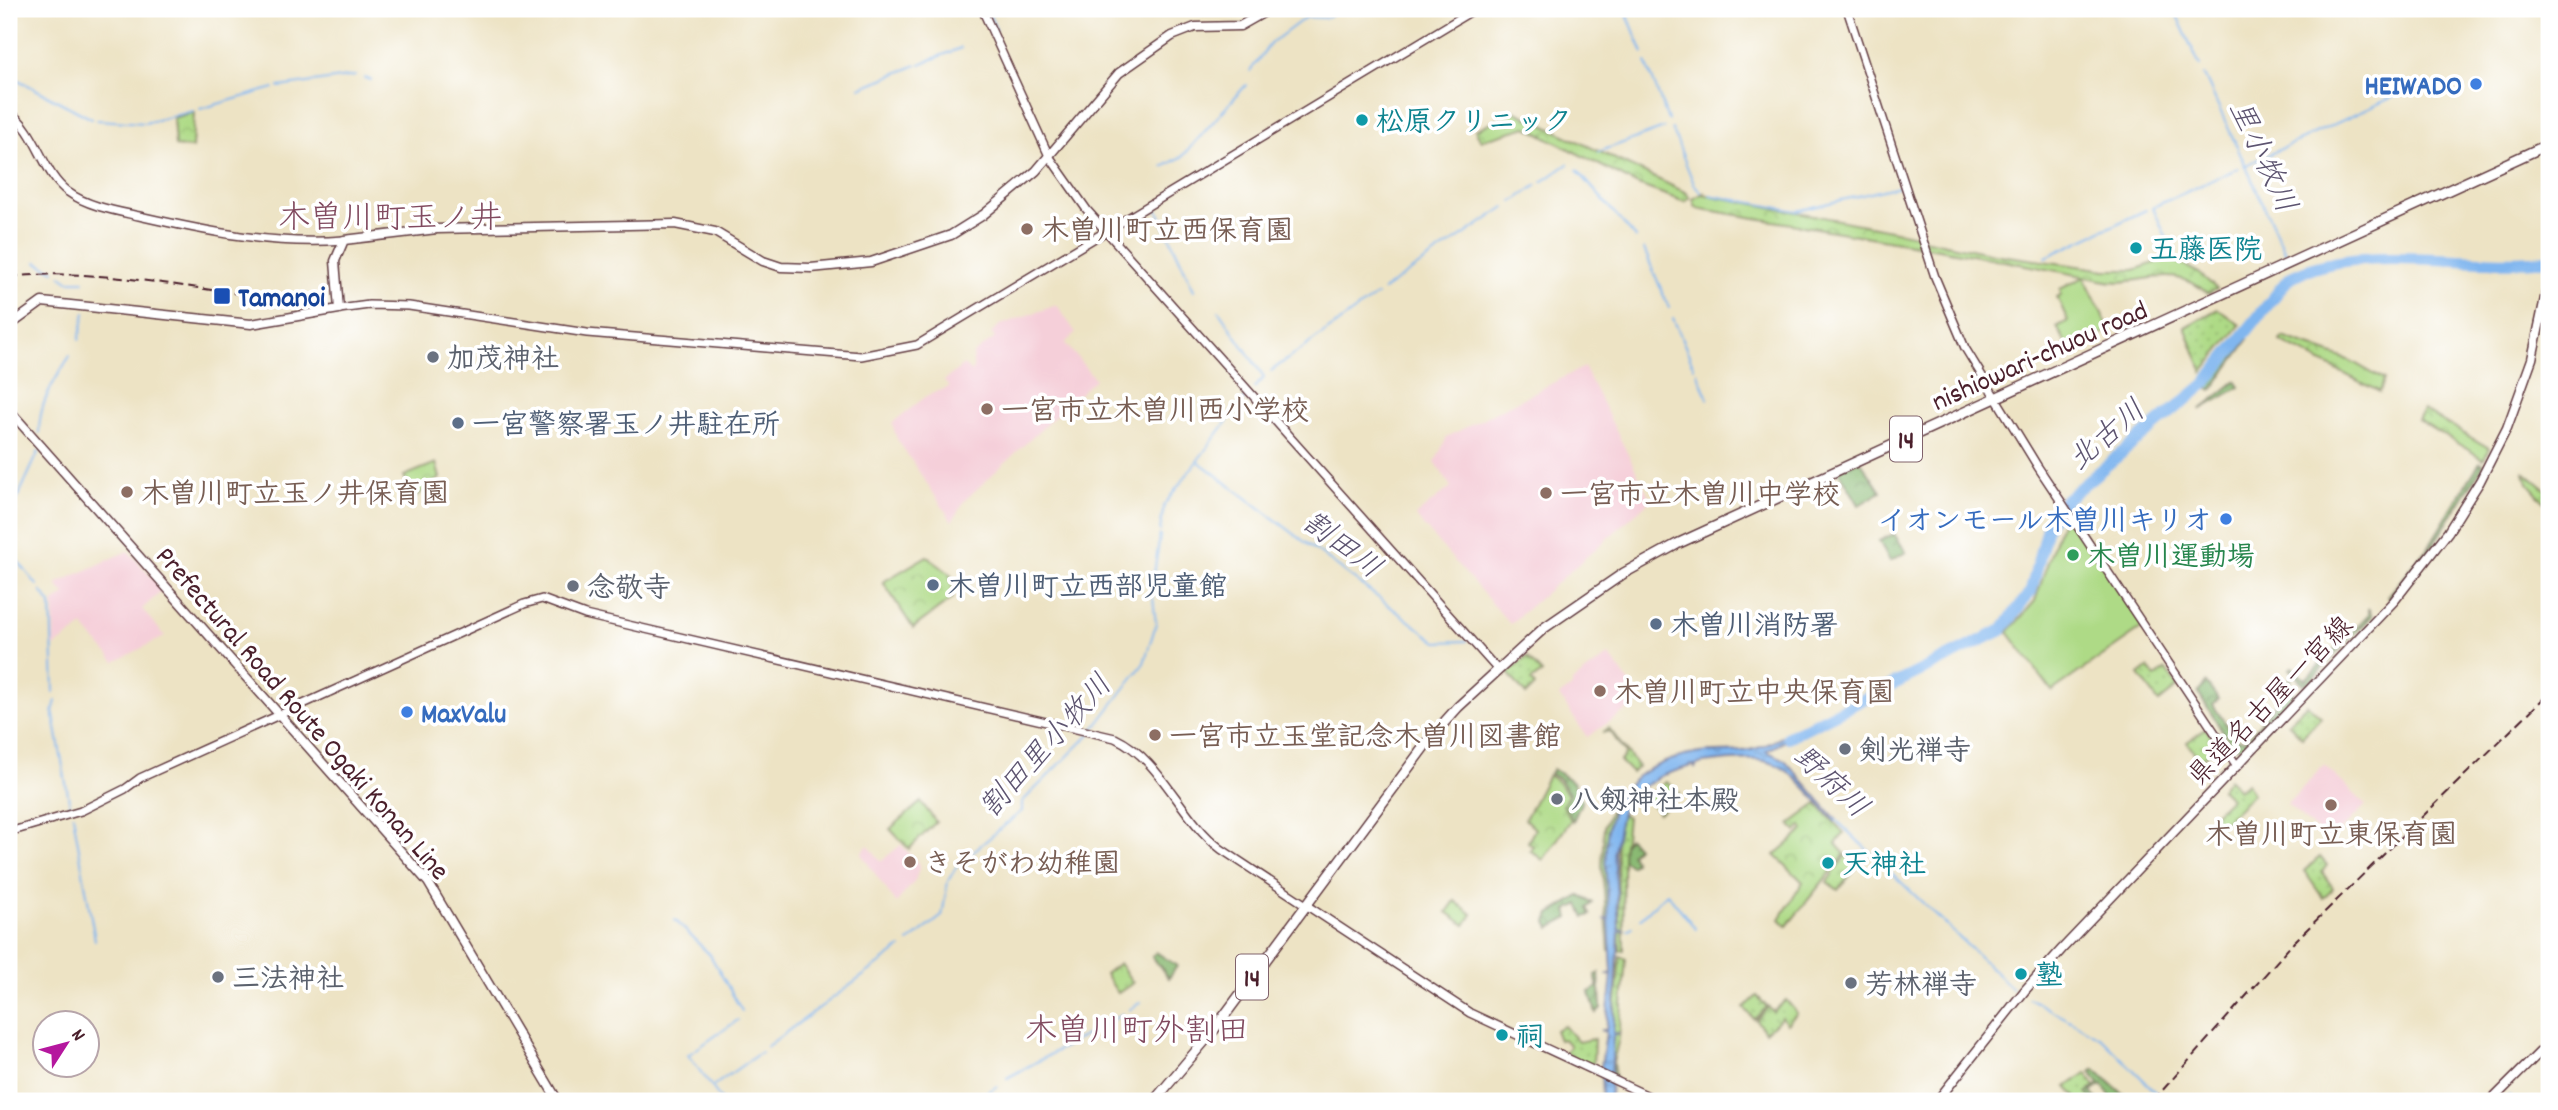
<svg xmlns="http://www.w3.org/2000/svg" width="2558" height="1110" font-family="Dekko,'Klee One',sans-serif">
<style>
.built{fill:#f5cfd9}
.grass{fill:url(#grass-dots);stroke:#7c7c58;stroke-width:2}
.forest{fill:url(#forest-crowns);stroke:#6a6c4f;stroke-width:2}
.wetland{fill:url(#wetland-marsh);stroke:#7c7c58;stroke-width:2}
.cemetery{fill:url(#cemetery-stones);stroke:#7c7c58;stroke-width:2}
.park{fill:url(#park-crowns);stroke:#7c7c58;stroke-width:2}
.pitch{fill:#aeda86;stroke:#7c7c58;stroke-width:2}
.water{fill:url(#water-ripples);stroke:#656a8d;stroke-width:2}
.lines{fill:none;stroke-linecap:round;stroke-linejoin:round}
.stream{stroke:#80b6ef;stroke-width:2}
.river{stroke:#80b6ef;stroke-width:12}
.tertiary-casing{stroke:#623c42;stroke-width:10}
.secondary-casing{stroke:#623c42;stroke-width:11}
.primary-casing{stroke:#623c42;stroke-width:12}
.tertiary{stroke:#fff;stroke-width:7}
.secondary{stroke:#fff;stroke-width:8}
.primary{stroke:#fff;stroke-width:9}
.rail{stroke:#4a1f2b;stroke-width:2;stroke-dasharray:10 5;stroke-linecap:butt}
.shop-dot{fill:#3f7fe0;stroke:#fff;stroke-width:2.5}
.culture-dot{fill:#0f9aa8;stroke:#fff;stroke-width:2.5}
.education-dot{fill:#8d6e63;stroke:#fff;stroke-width:2.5}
.transit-dot{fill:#1a4fb4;stroke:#fff;stroke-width:2.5}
.worship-dot{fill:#6b7280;stroke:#fff;stroke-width:2.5}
.service-dot{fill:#5c6f8a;stroke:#fff;stroke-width:2.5}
.leisure-dot{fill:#2e9e5b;stroke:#fff;stroke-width:2.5}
.labels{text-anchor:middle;stroke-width:7;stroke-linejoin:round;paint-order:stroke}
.shield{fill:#fff;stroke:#80626b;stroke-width:2}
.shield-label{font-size:26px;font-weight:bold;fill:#4a1f2b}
.shop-label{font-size:28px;font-weight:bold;fill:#366cbe;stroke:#fff;text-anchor:end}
.culture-label{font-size:28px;font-weight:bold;fill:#0d838f;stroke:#fff;text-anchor:start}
.education-label{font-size:28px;font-weight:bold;fill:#785e54;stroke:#fff;text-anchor:start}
.transit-label{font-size:28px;font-weight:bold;fill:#164399;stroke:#fff;text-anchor:start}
.street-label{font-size:28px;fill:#4a1f2b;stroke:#fff}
.worship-label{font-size:28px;font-weight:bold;fill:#5b616d;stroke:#fff;text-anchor:start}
.service-label{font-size:28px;font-weight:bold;fill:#4e5e75;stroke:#fff;text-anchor:start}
.leisure-label{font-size:28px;font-weight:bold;fill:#27864d;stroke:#fff;text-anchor:start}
.water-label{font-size:30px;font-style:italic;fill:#5d5470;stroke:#fff}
.quarter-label{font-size:32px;fill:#814a5f;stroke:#fff}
</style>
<defs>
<pattern id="grass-dots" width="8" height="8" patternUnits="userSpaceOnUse" patternTransform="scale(1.75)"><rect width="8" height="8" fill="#aeda86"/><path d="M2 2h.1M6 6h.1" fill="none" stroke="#97bb74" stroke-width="1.8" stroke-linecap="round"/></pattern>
<pattern id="forest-crowns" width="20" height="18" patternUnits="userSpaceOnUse" patternTransform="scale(1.75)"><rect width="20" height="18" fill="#8aba73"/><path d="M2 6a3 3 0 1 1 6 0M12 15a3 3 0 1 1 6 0" fill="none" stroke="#73975f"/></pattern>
<pattern id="wetland-marsh" width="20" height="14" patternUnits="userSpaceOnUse" patternTransform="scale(1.75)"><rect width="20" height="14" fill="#aeda86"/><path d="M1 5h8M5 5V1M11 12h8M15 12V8" fill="none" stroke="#97bb74"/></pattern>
<pattern id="cemetery-stones" width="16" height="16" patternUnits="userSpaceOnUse" patternTransform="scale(1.75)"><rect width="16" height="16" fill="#aeda86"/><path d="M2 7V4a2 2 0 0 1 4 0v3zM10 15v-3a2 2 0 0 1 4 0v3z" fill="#97bb74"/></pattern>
<pattern id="park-crowns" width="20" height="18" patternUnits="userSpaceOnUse" patternTransform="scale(1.75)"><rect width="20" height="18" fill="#aeda86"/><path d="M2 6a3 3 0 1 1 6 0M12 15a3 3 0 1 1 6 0" fill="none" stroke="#97bb74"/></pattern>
<pattern id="water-ripples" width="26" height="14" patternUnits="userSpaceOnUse" patternTransform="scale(1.75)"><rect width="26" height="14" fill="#80b6ef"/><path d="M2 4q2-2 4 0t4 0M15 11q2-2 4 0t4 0" fill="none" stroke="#6b93c2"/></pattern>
</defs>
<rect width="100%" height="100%" fill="#fff"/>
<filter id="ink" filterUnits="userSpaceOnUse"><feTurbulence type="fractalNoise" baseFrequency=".0143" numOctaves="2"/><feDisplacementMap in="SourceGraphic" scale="14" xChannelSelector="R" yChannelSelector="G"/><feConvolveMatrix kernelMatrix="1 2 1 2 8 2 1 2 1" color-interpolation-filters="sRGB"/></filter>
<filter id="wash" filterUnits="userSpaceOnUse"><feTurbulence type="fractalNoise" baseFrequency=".00686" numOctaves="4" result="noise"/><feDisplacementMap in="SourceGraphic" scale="28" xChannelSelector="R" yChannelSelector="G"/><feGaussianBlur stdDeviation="1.57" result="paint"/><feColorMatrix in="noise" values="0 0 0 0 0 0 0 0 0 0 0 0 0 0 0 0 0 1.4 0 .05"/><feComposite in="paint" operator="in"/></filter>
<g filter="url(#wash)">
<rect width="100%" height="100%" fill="#ede3c4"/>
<path class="built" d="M1057,305L1076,333L1065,343L1095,379L965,500L952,521L897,439L892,423L928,395L949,387L944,381L963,365L973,372V354L995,338L991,333L1000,325Z
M1584,367L1651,500L1510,624L1415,516L1451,487L1435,462L1447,437Z
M128,551L163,590L142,609L165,636L115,662L83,626L54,647V603L65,594L56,584Z
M1609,655L1640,697L1639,702L1587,737L1559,696L1572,687V682Z
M2324,765L2366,805L2329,842L2287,804Z
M868,845L881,861L901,845L920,865L915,881L896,903L861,854Z"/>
<path class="grass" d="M2218,309L2240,325L2203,372L2185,327Z
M1527,657L1542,673L1531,681L1535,686L1526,695L1508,673Z
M2148,668L2155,677L2166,670L2178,687L2159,702L2139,675Z
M2307,704L2321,717L2302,737L2288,723Z
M1609,728L1638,767L1632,773L1620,761L1626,754L1609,731L1602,733Z
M2206,729L2219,747L2199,760L2187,742Z
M2229,779L2238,790L2247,783L2253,794L2221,825L2212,816L2230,798L2221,789Z
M1666,782L1680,793L1659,813L1645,798Z
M1621,813L1627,817L1623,860L1624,951H1620L1616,835Z
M2320,857L2327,865L2322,872L2333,888L2323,898L2304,871Z
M1620,956L1626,959L1619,1038L1613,1063L1615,1077L1609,1075L1613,1035L1618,1034L1613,1033Z
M1757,996L1767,1007L1754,1019L1744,1008Z
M1786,1000L1797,1013L1787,1024L1782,1017L1765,1032L1756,1020L1768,1007L1773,1012Z
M1564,1026L1578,1042L1594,1039L1593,1067L1564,1053L1570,1046L1564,1039L1559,1040L1555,1030Z
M2086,1073L2095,1086L2087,1093L2094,1101H2079L2067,1087Z"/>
<path class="forest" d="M2245,339L2248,340L2212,390L2207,388Z
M2236,381L2240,387L2200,410Z
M1860,460L1881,492L1859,505L1838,469Z
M2480,462L2484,464L2433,545L2389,599L2388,596L2429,546Z
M1894,534L1906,552L1890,561L1879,541Z
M2368,608L2372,616L2308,683L2303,684L2290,669L2292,667L2305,680L2368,615Z
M2291,678L2293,695L2245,747H2233L2198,693L2206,683L2218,699L2213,705L2236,739L2246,740L2287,689L2284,682Z
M1553,769L1573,782L1582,801L1573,821L1563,805L1569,794L1559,779L1550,774Z
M1629,838L1637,847L1631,854L1635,862L1631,866L1623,860L1624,843Z
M1580,896L1593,903L1588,908L1591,915L1585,917L1579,904L1567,910L1569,918L1550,928L1547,922L1550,914Z
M1156,952L1177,966L1169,978L1152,957Z
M1599,973L1601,1008L1596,1013L1590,992L1598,987L1595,975Z
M2095,1069L2129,1099L2114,1101L2102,1085L2092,1092L2097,1099L2094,1101L2087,1093L2099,1084L2091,1072Z"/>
<path class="wetland" d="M1613,802L1606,851L1612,951H1609L1602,866L1604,827Z"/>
<path class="cemetery" d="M1455,901L1472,914L1465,925L1447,912Z"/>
<path class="park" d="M1514,111L1687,193L1690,198L1685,202L1638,185L1527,127L1481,140L1475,130Z
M194,112L192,148L175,146L173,118Z
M1705,192L1703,194L1922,236L1923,239L1993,254L2106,270H2134L2170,258L2199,273L2217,289L2208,294C2171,260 2140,289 2101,280C1967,252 1831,231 1696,208L1693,199Z
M2283,337L2351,361L2384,380L2380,392L2280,341Z
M2423,410L2489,448L2484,459L2418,420Z
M436,463L440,478L414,498L404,476Z
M2525,472L2549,492V507L2528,483Z
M927,556L951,575L953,598L913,628L883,582Z
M1548,775L1557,781L1568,795L1563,805L1571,820L1543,860L1530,850L1533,846L1528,842L1535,829L1525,819Z
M921,802L936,822L909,849L890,829Z
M1817,804L1844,833L1836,844L1845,854L1787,926L1780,919L1803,882L1775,855L1804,830L1801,826L1796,832L1790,824Z
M1846,855L1858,866L1838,890L1827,882Z
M1119,963L1133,983L1118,993L1105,974Z"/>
<path class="pitch" d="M2084,277L2110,330L2070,352L2057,327L2068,321L2057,297L2061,295L2060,289Z
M2066,508L2144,627L2052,691L2008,632L2035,601Z"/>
<path class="water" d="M1802,726L1804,731L1766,751L1785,760L1836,819L1835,821C1782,763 1785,753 1703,763L1696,765L1695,769L1694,765L1663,775L1625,797L1614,852L1619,929H1625L1619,932L1613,1033L1619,1034L1613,1036L1610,1101H1602L1601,1067L1606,1032L1600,1030H1606L1612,975H1606L1612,973L1609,921L1605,919L1609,918C1602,836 1596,773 1694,754C1718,749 1739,755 1758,748C1773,743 1788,733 1802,726Z"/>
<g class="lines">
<path class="stream" d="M987,9L996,30
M1625,9L1643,53
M2174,9L2200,66
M1646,62L1668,120
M920,64L961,48
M1250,71L1270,44L1306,17L1325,18L1332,14
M9,75L92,119
M2204,75L2286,254
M364,78L371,80
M279,87L355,76
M860,88L917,65
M200,109L274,88
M97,120L145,123L193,111
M1672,129L1694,184L1701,192
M1598,152L1664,128
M2244,166L2421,84
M1163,167L1183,156L1246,85
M1577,170L1636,238
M1542,182L1568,164
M1710,195L1797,211L1899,186
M1513,202L1537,185
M1157,209L1194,290
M1644,249L1669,308
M2174,255L2153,207L2239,168
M2046,257L2146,210
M37,262L54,271
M61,276L68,281H84
M1383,290L1505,207
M1219,311L1264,377
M1673,318L1694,367
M79,340L85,313
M1271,371L1377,295
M1697,372L1708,399
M1254,388L1263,379
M39,433C39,402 54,381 70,356
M1199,462L1437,642L1467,641
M9,509L13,508L39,451
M1160,531L1164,505L1247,395
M9,550L37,585
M1154,574L1160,535
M1152,586V580
M41,591L51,604L54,692
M56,701L53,711L70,806
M1093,730L1144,663L1156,624L1152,589
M73,815L95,940
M1834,818L2013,989
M1641,918L1667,893L1696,929
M675,920L710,955L742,1011
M1628,930L1632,927
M909,942L942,916L948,881L958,864L1022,811V802L1090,734
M2029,998L2101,1038L2165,1101
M1129,1010L1141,1002
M1095,1030L1122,1014
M766,1047L901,948
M1007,1078L1086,1035
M712,1087L688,1055L738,1020
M722,1101L712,1087L761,1052
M975,1101L997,1086
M2505,1101L2510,1096"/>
<path class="river" d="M1788,737L2002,630L2031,591L2048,523L2065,500L2205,384L2289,278C2359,240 2468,269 2545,260"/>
</g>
</g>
<g filter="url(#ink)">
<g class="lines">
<g class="tertiary-casing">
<path id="tertiary" d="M982,9L1049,156L1087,210L1497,669
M1847,9L1935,277L1965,348L2038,467L2237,766
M9,112C38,131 42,174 68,192C87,206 116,211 139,216C205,231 275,246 344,240
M339,309L369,305L409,306L587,333L861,356L917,345L1475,9
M9,832L81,811L125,789L140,778L524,604L542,599L585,615L1115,738C1162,760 1180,818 1221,849L1470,1013L1659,1101"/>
</g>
<g class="secondary-casing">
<path id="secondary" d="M9,326L42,302L251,324L339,309L335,261L344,240L437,229L675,224L715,232L763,261L781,267L811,268L871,262L951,235L983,215L1036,171L1119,73L1172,36L1195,27L1240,26L1270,9
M9,410L428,882L558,1101
M1937,1101L2026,989L2062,949L2394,601L2448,532L2480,481L2507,428L2532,359L2549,279
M2491,1101L2549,1043"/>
</g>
<g class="primary-casing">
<path id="primary" d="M1154,1101L1213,1031L1432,736L1458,707L1544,628L1624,573L1677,544L2549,144"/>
</g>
<use href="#tertiary" class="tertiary"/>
<use href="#secondary" class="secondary"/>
<use href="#primary" class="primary"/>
<path class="rail" d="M9,277C86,268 164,284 241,294
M2153,1101L2294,942L2549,693
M2544,1101L2549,1096"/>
</g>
</g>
<g class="shop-dot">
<circle cx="2476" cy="84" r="7"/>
<circle cx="2226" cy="519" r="7"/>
<circle cx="407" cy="712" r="7"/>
</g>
<g class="culture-dot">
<circle cx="1362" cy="120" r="7"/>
<circle cx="2136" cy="248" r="7"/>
<circle cx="1828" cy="863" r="7"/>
<circle cx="2021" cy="974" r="7"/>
<circle cx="1502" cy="1035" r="7"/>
</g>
<g class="education-dot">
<circle cx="1027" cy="229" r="7"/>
<circle cx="987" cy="409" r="7"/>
<circle cx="127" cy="492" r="7"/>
<circle cx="1546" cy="493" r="7"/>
<circle cx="1600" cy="691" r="7"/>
<circle cx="1155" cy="735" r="7"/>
<circle cx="2331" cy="805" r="7"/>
<circle cx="910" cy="862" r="7"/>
</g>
<rect class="transit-dot" x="213" y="287" width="18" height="18" rx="3.5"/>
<g class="worship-dot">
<circle cx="433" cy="357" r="7"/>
<circle cx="573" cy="586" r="7"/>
<circle cx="1845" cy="749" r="7"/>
<circle cx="1557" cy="799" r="7"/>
<circle cx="218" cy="977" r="7"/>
<circle cx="1851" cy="983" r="7"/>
</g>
<g class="service-dot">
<circle cx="458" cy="423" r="7"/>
<circle cx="933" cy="585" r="7"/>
<circle cx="1656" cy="624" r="7"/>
</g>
<circle class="leisure-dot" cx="2073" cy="555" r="7"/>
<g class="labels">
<g class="shield">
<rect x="1890" y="416.5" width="32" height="45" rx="5"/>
<rect x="1236" y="954.5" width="32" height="45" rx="5"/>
</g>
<g class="shield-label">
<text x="1906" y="448">14</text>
<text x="1252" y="986">14</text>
</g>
<g class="shop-label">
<text x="2462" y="94">HEIWADO</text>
<text x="2212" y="529">イオンモール木曽川キリオ</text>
<text x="421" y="722" text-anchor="start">MaxValu</text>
</g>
<g class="culture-label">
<text x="1376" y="130">松原クリニック</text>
<text x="2150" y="258">五藤医院</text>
<text x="1842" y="873">天神社</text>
<text x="2035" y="984">塾</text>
<text x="1516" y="1045">祠</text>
</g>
<g class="education-label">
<text x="1041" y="239">木曽川町立西保育園</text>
<text x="1001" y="419">一宮市立木曽川西小学校</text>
<text x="141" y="502">木曽川町立玉ノ井保育園</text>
<text x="1560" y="503">一宮市立木曽川中学校</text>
<text x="1614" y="701">木曽川町立中央保育園</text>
<text x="1169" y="745">一宮市立玉堂記念木曽川図書館</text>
<text x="2331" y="843" text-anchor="middle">木曽川町立東保育園</text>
<text x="924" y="872">きそがわ幼稚園</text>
</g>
<g class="transit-label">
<text x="238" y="306">Tamanoi</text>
</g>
<g class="street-label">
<text transform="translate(2039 354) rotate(-24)" y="10">nishiowari-chuou road</text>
<text transform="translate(2269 700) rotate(-46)" y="10">県道名古屋一宮線</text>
<text transform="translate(304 712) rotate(49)" y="10">Prefectural Road Route Ogaki Konan Line</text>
</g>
<g class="worship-label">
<text x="447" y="367">加茂神社</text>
<text x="587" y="596">念敬寺</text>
<text x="1859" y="759">剣光禅寺</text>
<text x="1571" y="809">八剱神社本殿</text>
<text x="232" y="987">三法神社</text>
<text x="1865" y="993">芳林禅寺</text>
</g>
<g class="service-label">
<text x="472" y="433">一宮警察署玉ノ井駐在所</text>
<text x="947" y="595">木曽川町立西部児童館</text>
<text x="1670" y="634">木曽川消防署</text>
</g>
<g class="leisure-label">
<text x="2087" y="565">木曽川運動場</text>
</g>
<g class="water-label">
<text transform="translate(2264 156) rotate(65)" y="10">里小牧川</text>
<text transform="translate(2106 434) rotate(-41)" y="10">北古川</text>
<text transform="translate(1343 544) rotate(37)" y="10">割田川</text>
<text transform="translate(1045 745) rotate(-48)" y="10">割田里小牧川</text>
<text transform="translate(1832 781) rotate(43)" y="10">野府川</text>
</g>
<g class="quarter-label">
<text x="390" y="227">木曽川町玉ノ井</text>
<text x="1137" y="1040">木曽川町外割田</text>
</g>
</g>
<rect width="2558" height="1110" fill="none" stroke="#fff" stroke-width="35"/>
<g transform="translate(66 1044) rotate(54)"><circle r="33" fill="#ffffff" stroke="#b7a5aa" stroke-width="2"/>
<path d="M0-5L12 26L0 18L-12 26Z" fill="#b5179e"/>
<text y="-10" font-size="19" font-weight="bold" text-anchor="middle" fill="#4a1f2b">N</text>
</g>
</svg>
